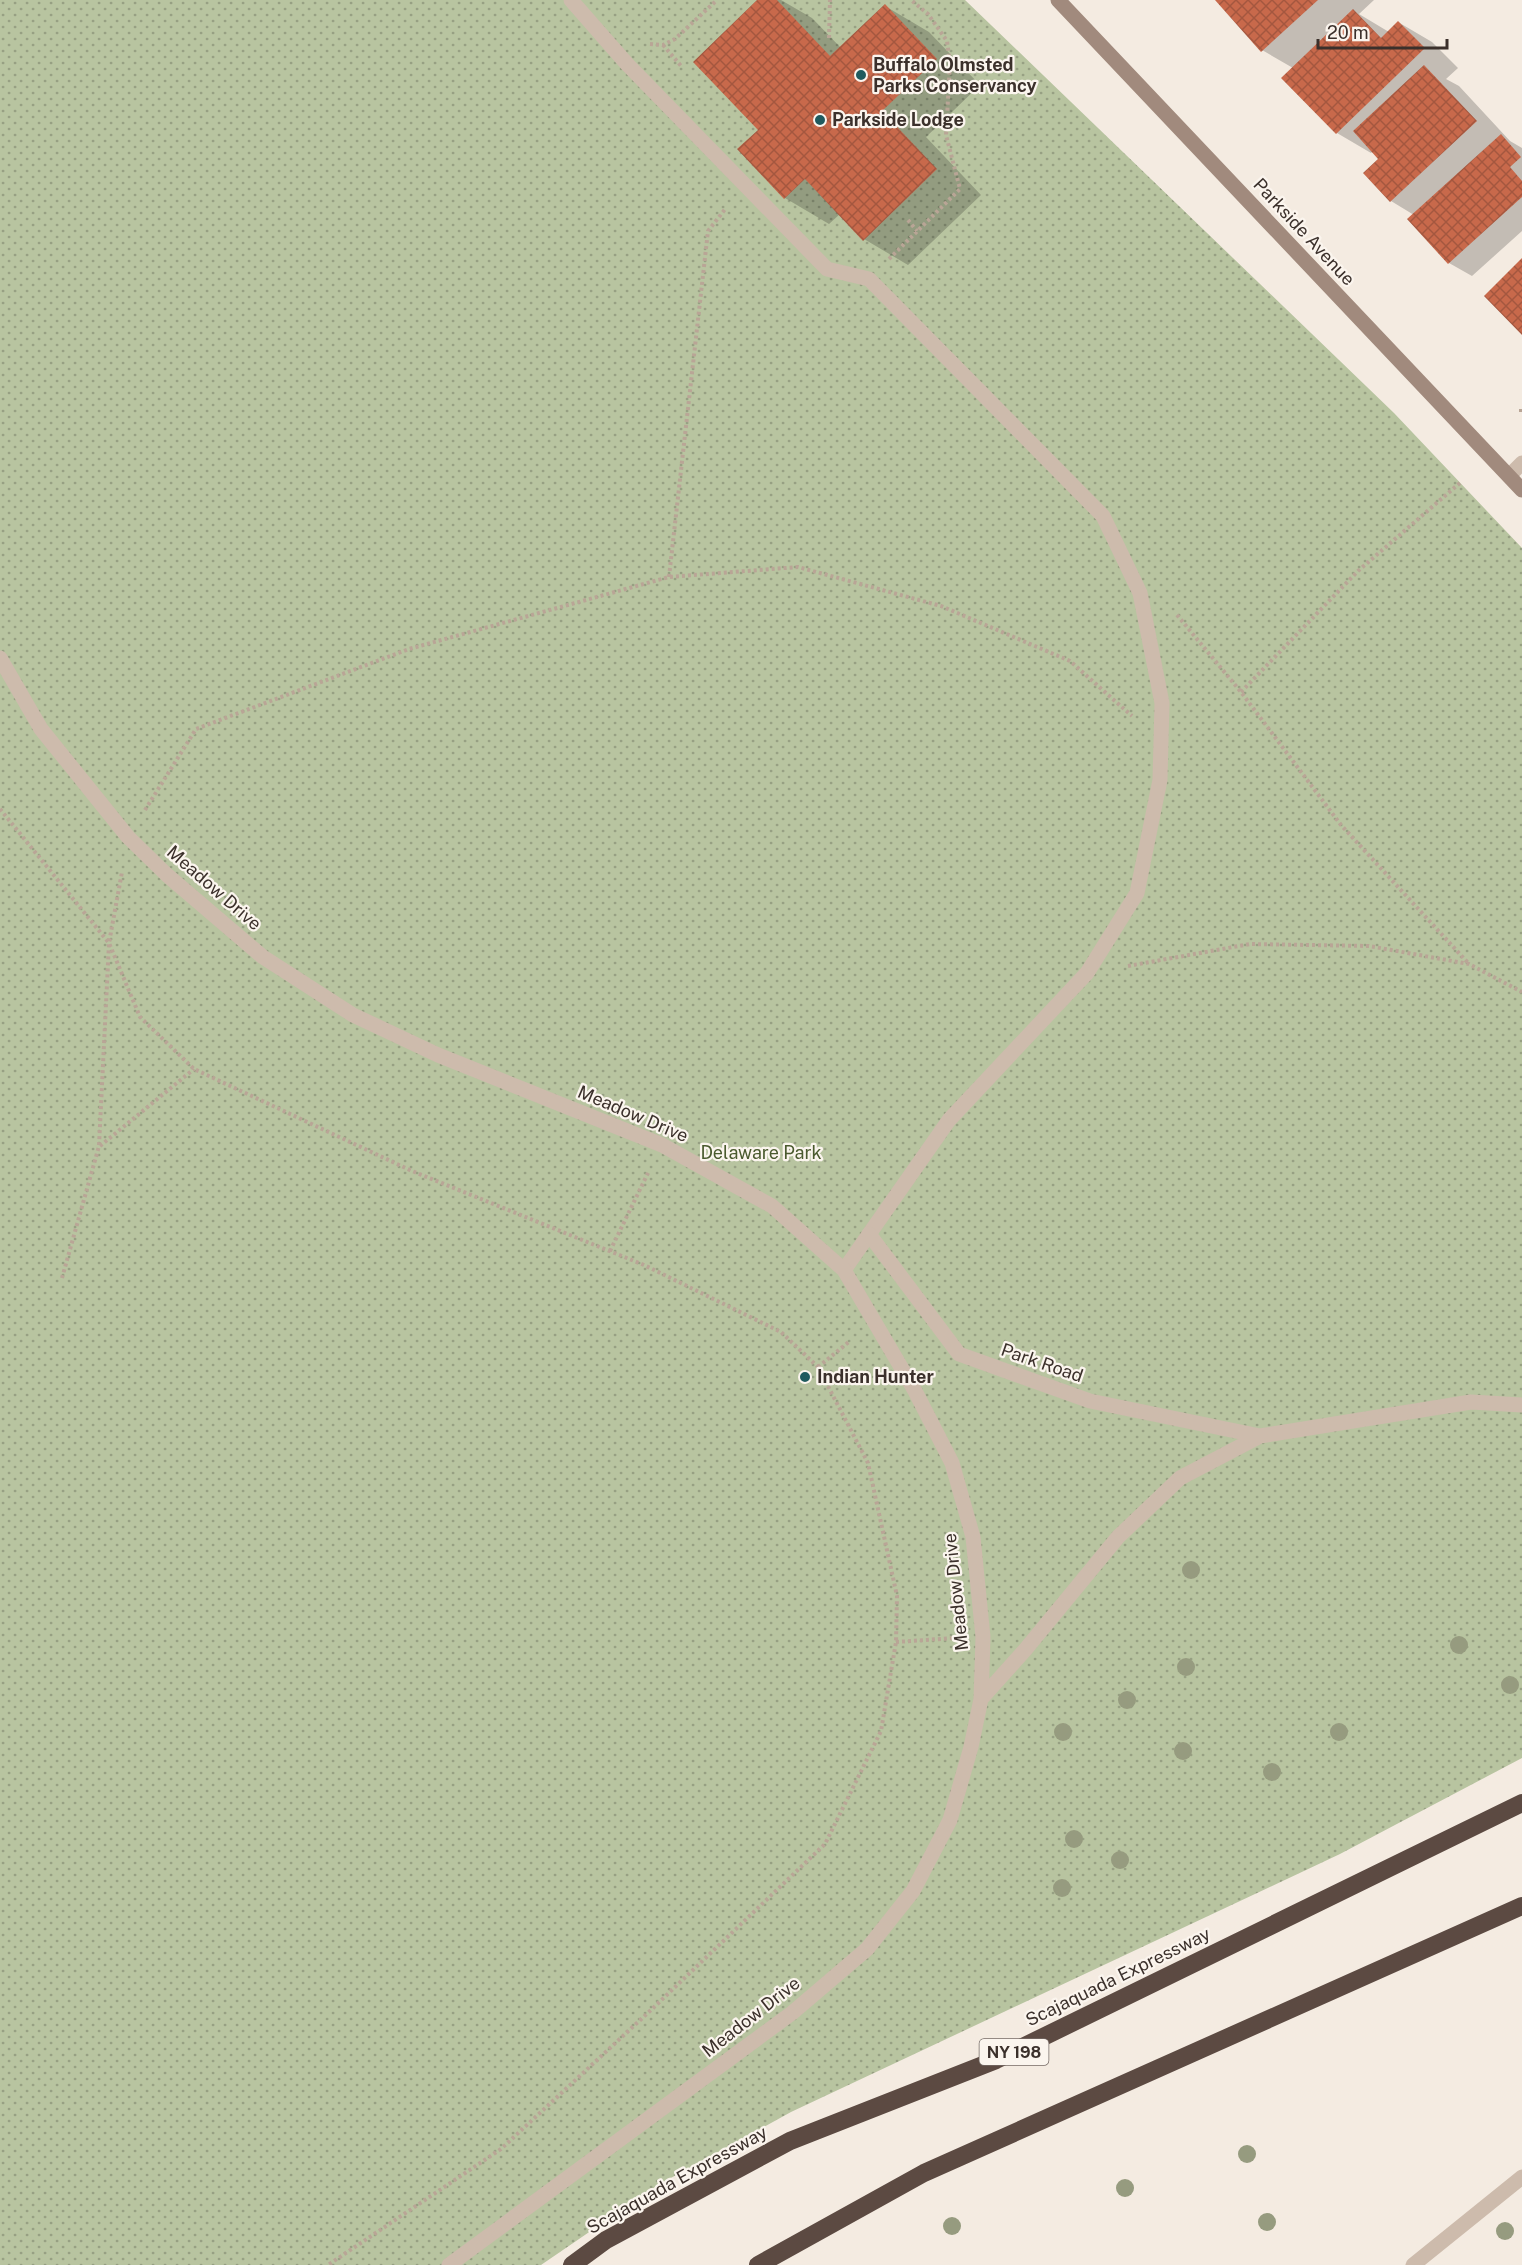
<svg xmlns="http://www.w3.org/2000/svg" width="1522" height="2265" font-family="'Public Sans',sans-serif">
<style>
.park{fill:url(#park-dots)}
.shadow{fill:#0003}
.building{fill:url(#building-cross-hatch)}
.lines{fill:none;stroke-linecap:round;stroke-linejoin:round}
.path{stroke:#b9a596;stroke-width:4;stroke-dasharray:3 3;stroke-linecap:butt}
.lane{stroke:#cdbbac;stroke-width:15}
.street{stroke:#cdbbac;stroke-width:15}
.secondary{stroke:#a18a7d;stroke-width:15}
.highway{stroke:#5c4a42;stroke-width:18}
.tree{fill:#969b7f}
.poi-dot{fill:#1f5a5e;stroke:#fbf5ee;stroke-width:2}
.labels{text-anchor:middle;stroke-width:4.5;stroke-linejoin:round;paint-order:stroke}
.shield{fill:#fbf5ee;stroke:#756b66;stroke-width:1.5}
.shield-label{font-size:16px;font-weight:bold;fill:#3b302b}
.poi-label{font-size:18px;font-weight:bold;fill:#3b302b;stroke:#fbf5ee;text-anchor:start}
.street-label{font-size:18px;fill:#3b302b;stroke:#fbf5ee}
.park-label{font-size:18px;fill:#4a5a2e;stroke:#fbf5ee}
</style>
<defs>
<pattern id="park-dots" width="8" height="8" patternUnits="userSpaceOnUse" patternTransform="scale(1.5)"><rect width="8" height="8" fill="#b8c4a0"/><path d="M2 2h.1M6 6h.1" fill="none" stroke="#97a083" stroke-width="1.8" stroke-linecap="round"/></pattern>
<pattern id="building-cross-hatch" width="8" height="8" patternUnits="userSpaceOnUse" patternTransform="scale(1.5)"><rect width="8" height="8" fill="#c8694b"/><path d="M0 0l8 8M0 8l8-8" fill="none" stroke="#a4573f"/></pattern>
</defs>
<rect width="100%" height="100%" fill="#f4ebe1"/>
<path class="park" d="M0,0H965L1394,413L1522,548V1758L1340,1854L791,2112L658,2185L541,2265H0Z"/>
<path class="shadow" d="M760,0H781L812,18L841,48L885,6L929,32L980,85L926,137L981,195L908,265L864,239L840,214L829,224L785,198L739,149L760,130Z
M1217,0H1374L1359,14L1389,32L1398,22L1432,42L1458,68L1446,79L1459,86L1510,141L1522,148V231L1472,276L1449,263L1414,215L1391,201L1365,174L1380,160L1373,151L1371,153L1337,133L1293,68L1262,50Z"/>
<path class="building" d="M757,0H777L830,56L885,4L937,59L882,111L937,169L863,241L805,179L784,199L737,149L758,130L693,62Z
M1215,0H1318L1261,52Z
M1353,9L1381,38L1398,21L1425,48L1336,134L1281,78Z
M1424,65L1477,121L1390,202L1363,173L1378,159L1353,131Z
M1501,134L1521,157L1510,167L1522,181V197L1448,264L1407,219Z
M1522,258V335L1484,296Z"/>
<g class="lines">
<path class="path" d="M829,38L830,0
M650,44L663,45L675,39L717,0
M663,45L682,67
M908,220L917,231
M889,259L960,189L946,135L950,63L947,41L928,14L911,0
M1521,409V415
M669,577L708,231L726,208
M1177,615L1241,692L1341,825L1469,964
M1241,692L1358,571L1461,482
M0,809L109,943L140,1017L194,1069L412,1171L644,1265L781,1332L818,1367L868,1463L897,1596L896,1642L881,1731L825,1844L651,2010L501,2149L328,2265
M145,810L196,729L409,649L669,577L798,567L941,606L1070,661L1132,716
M1128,966L1250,944L1369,946L1469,964L1522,992
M100,1146L194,1069
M610,1251L649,1171
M62,1278L99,1146L109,943L122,872
M818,1367L850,1341
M896,1642L955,1638"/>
<path class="lane" d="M571,0L627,64L827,269L869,279L1103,516L1140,593L1162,703L1160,780L1137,893L1087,973L949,1120L844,1270"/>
<path class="street" d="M1509,476L1522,463
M0,658L41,729L128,837L167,875L263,957L353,1015L438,1055L662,1145L772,1206L844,1270L915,1391L952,1463L973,1537L983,1637L981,1699L971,1747L950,1820L913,1891L867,1949L792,2013L449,2265
M869,1234L959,1354L1090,1401L1260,1436L1471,1402L1522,1405
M981,1699L1025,1650L1118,1537L1180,1478L1260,1436
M1413,2265L1522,2177"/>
<path class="secondary" d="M1058,0L1522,490"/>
<path class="highway" d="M572,2265L606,2240L790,2141L996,2060L1522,1803
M758,2265L924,2173L1522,1906"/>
</g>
<g class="tree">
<circle cx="1191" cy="1570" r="9"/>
<circle cx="1459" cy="1645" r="9"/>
<circle cx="1186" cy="1667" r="9"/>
<circle cx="1510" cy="1685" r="9"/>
<circle cx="1127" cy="1700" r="9"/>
<circle cx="1063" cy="1732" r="9"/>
<circle cx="1339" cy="1732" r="9"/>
<circle cx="1183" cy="1751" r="9"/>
<circle cx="1272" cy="1772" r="9"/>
<circle cx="1074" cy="1839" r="9"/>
<circle cx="1120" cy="1860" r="9"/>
<circle cx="1062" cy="1888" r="9"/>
<circle cx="1247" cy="2154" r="9"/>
<circle cx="1125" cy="2188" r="9"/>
<circle cx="1267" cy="2222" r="9"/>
<circle cx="952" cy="2226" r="9"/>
<circle cx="1505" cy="2231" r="9"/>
</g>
<g class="poi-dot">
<circle cx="861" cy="75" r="6"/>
<circle cx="820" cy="120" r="6"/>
<circle cx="805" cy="1377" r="6"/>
</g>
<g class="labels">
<rect class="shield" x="979.5" y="2039" width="69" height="26" rx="4.5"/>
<g class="shield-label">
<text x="1014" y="2058">NY 198</text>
</g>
<g class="poi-label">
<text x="873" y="71">Buffalo Olmsted<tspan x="873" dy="21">Parks Conservancy</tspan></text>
<text x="832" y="126">Parkside Lodge</text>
<text x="817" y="1383">Indian Hunter</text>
</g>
<g class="street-label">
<text transform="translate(1304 232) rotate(47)" y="6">Parkside Avenue</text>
<text transform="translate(214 888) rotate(41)" y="6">Meadow Drive</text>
<text transform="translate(633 1114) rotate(23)" y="6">Meadow Drive</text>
<text transform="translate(1042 1363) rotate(19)" y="6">Park Road</text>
<text transform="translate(956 1592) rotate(-96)" y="6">Meadow Drive</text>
<text transform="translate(1118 1977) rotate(-26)" y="6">Scajaquada Expressway</text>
<text transform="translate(751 2017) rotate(-38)" y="6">Meadow Drive</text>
<text transform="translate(677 2180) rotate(-29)" y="6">Scajaquada Expressway</text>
</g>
<g class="park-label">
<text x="761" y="1159">Delaware Park</text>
</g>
</g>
<path d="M1318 39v9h129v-9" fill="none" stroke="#3b302b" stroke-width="3"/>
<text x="1327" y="39" font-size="18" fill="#3b302b" stroke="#fbf5ee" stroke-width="4.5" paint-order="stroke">20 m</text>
</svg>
